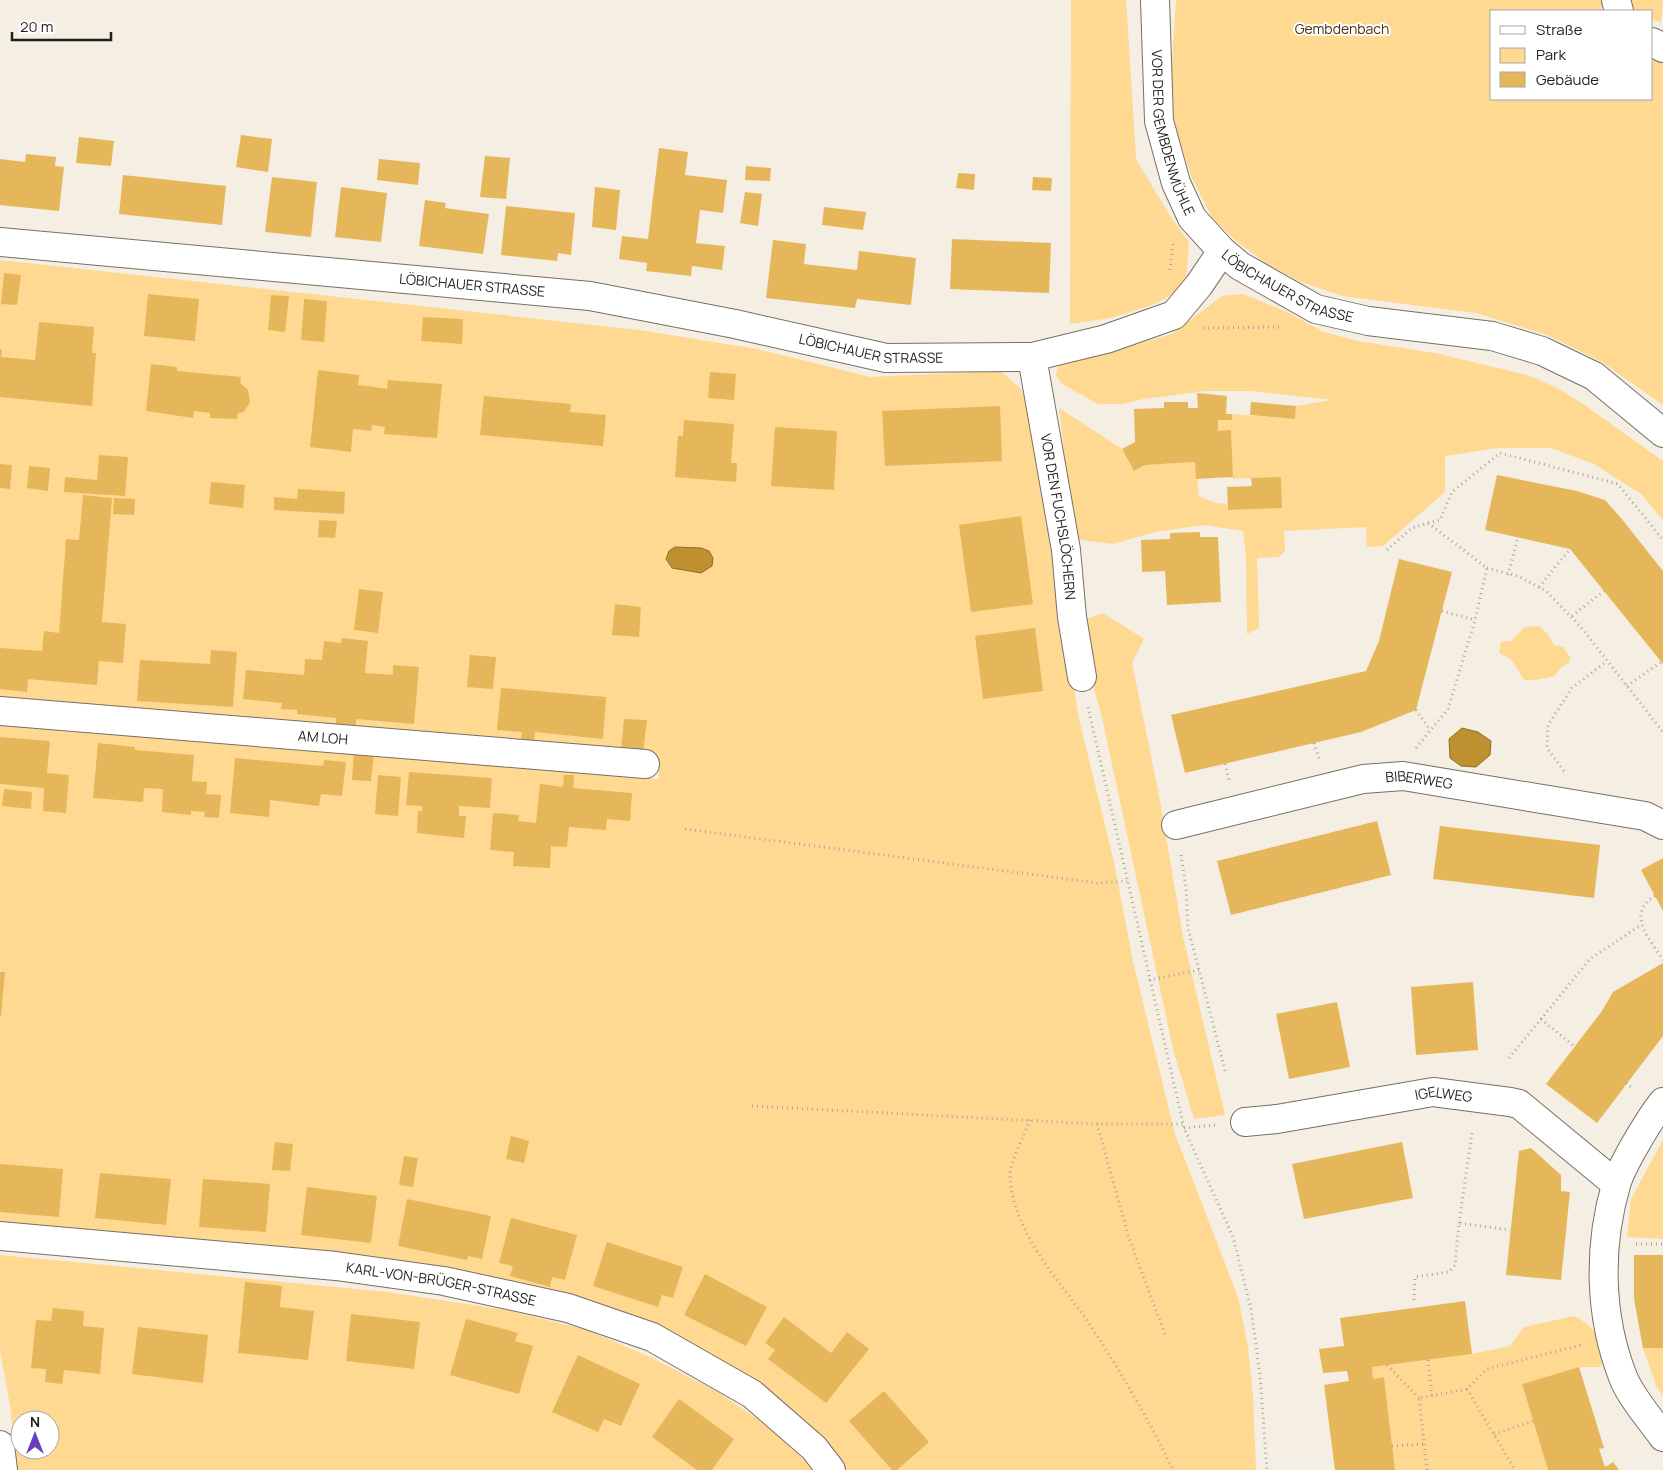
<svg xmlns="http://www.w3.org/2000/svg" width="1663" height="1470" font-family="Manrope,sans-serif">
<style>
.green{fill:#ffd892;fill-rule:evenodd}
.water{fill:#be902f;stroke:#8f6e29}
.building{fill:#e6b75a}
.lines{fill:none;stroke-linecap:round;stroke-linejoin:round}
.minor-casing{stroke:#767066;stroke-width:30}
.path{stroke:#aca79e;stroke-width:3;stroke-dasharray:1 4;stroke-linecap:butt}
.minor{stroke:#fff;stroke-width:28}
.labels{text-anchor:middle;stroke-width:4;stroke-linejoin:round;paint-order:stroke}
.park-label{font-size:14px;fill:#47340b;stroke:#fff}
.street-label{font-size:14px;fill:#211f1b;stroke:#fff}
</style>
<rect width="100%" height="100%" fill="#f5eee2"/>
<path class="green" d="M1071,0H1126L1136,159L1170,216L1189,242L1186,281L1173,294L1155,304L1111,318L1070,324Z
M1176,0H1663L1661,22L1652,20V11H1618L1600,7L1604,11H1492V99H1652V52L1663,61V405L1602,362L1547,335L1476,313L1342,296L1299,281L1266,263L1237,242L1213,219L1191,176L1176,128L1170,96Z
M0,260L639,330L757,349L870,377L1001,371L1020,388L1029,408L1079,719L1114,862L1133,962L1175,1134L1238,1297L1248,1347L1253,1396L1256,1470H846L814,1431L571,1298L0,1228V722L659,779L657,755L0,699Z
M1243,294L1287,312L1324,332L1358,341L1440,354L1530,376L1559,389L1583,404L1663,461V520L1641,494L1594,464L1551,448H1498L1445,456V492L1383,546L1367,547L1366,527L1284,531L1285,551L1279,557L1257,558L1259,628L1247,634L1246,557L1243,531L1204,525L1155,532L1113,544L1074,539L1059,408L1122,449L1134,471L1145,465L1195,462L1199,496L1215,503L1227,504L1228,510L1282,507L1280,477L1233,479L1231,431H1218V420H1232V414L1295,419L1296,406L1332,400L1252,391H1206L1143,399L1123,404H1098L1062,384L1056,375L1058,366L1172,334L1222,296Z
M1103,613L1144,639L1132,663L1159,795L1183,937L1225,1115L1194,1119L1173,1049L1101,713L1091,678L1084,620Z
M1539,626L1547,633L1554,645L1563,647L1570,657L1569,663L1561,667L1555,676L1536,680H1524L1511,659L1499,653L1501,642L1511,641L1525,627Z
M1663,1140V1239L1627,1237L1631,1199Z
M0,1255L388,1292L511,1311L587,1330L650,1357L716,1391L768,1426L814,1470H17L10,1405L0,1351ZM20,1420H50V1450H20Z
M1574,1316C1595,1327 1597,1334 1606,1356L1600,1367H1579L1522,1384L1548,1470H1395L1384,1377L1373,1379L1372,1367L1472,1354L1510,1346L1524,1327Z
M1643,1348H1663V1396L1657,1388Z"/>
<path class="water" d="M675,547L701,548L709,551L713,558L712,566L701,573L672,568L666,559L669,551Z
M1462,728L1478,732L1491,741L1490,755L1476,767L1461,766L1450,758L1449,739Z"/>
<path class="building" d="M241,135L272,139L268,172L236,167Z
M79,137L114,141L111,166L76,163Z
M659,148L688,152L685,175L727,180L723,213L700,210L696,243L725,246L722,270L692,266L691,276L646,271L647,263L619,259L622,236L648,239Z
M26,154L56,157L55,166L64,167L59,211L0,205V159L25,162Z
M485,156L510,158L506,199L480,197Z
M379,159L420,163L418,185L377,180Z
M746,166L771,168L770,181L745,180Z
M958,173L975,174L974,190L956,188Z
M123,175L226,186L222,225L119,214Z
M272,177L317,182L311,237L265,232Z
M1033,177L1052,178L1051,191L1032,190Z
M341,187L387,193L381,242L335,237Z
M595,187L620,190L616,230L592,227Z
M745,192L762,194L758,226L740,223Z
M425,200L446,203L445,208L489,214L483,254L419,246Z
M506,206L575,213L571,255L558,253L557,261L501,255Z
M824,207L866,212L863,230L822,225Z
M952,239L1051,243L1049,293L950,289Z
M773,240L806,244L804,264L857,270L859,251L916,258L911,305L857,299L855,308L766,298Z
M4,273L21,275L17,305L1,304Z
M148,294L199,299L195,341L144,336Z
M271,295L289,296L285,332L268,330Z
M304,299L327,301L324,342L301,340Z
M423,317L463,319L462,344L421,341Z
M39,322L94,327L92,353H96L92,406L0,397V349L2,350L1,357L35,360Z
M151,364L177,367V371L241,377L240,383L248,390L250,402L244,412L238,413L237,419L210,418V413L194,411L193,418L146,411Z
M318,370L359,375L358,385L375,387L387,389L388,380L442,384L437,438L384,434L385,427L372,425L371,431L353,429L351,452L310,447Z
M710,372L736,374L734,400L708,398Z
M1197,393L1227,396L1226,414H1232V420H1218V431L1231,430L1233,477L1196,479L1195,462L1145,465L1134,471L1122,449L1135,442L1134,409L1164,408V402H1188V408H1198Z
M484,396L571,404L570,412L606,415L603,446L480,435Z
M1251,402L1296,406L1295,419L1250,415Z
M1000,406L1002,461L885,466L882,411Z
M684,420L734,424L731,463H737L736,482L675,477L678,436H683Z
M775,427L837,431L834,490L771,486Z
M99,455L128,457L125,496L64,492L65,477L97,480Z
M0,464L12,465L10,489L0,488Z
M29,466L50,468L48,491L27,488Z
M1497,475L1577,491L1605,500L1621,518L1663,571V664L1570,549L1485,530Z
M1281,477L1282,508L1228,510L1227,487L1252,486L1251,478Z
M211,482L245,485L243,508L209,504Z
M298,489L345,492L344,514L274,510V497L297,499Z
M83,495L112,498L102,622L126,624L123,663L99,661L97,685L28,679L27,692L0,689V648L42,651L44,631L59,633L66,539L79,540Z
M114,498L135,499L134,515L113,514Z
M1021,516L1033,604L971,612L959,525Z
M319,520L337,521L335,538L318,537Z
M1200,532V537H1218L1221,602L1167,605L1165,571L1142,572L1141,540L1170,539V533Z
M1399,559L1452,572L1416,710L1361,732L1185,773L1171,715L1366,671L1379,641Z
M359,589L383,592L378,633L354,630Z
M615,604L641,607L639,637L612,635Z
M1035,628L1043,691L983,699L975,636Z
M342,638L368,641L365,673L393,675V665L419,667L414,724L356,719V726L336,725V718L297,714V710L281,709L282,703L243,699L246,670L304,675L305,659L322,660L324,641L341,643Z
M211,650L237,652L233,707L137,701L140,660L210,664Z
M470,655L496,657L493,689L467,687Z
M501,688L606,697L603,739L535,732L534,741L521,740L522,732L497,730Z
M624,719L647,720L643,753L621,751Z
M0,737L50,741L47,773L69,775L66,813L43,811L44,788L0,784Z
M98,743L135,747V750L194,755L192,781L207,782L206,794L221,795L219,818L204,817L205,812L191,811V815L162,812L163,789L144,788L143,802L93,798Z
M354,750L374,752L371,781L352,780Z
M235,758L323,766L324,760L346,762L342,796L321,794L319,806L270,800L269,817L230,813Z
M409,772L492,778L490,808L459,806V816H466L464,838L417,833L418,811H422V806L406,805Z
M378,775L401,777L398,816L375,814Z
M564,775H574L573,788L632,793L630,821L607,819L606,830L569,827L567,847L551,846L550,868L513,866L514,852L490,850L493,813L519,815L518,821L536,823L540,784L563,787Z
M4,789L32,792L31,809L2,806Z
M1377,821L1391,875L1231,915L1217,861Z
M1440,826L1600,845L1594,898L1433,879Z
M1663,858V911L1641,870Z
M1663,963V1036L1597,1123L1546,1084L1602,1011L1613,992Z
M0,972H5L1,1016H0Z
M1473,982L1478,1050L1416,1055L1411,987Z
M1337,1002L1350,1067L1289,1079L1276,1014Z
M511,1136L529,1141L524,1163L506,1159Z
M275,1142L293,1144L290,1171L272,1170Z
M1402,1142L1413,1198L1304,1219L1292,1164Z
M1531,1148L1561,1175V1191L1570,1192L1561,1280L1506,1275L1519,1151Z
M404,1156L418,1158L413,1187L399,1185Z
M0,1164L63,1169L59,1217L0,1212Z
M100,1173L171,1179L166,1225L95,1218Z
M203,1179L270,1184L266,1232L199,1227Z
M307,1187L377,1196L371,1243L301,1235Z
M407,1199L491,1216L482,1259L468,1256L467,1260L398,1246Z
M511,1218L577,1235L565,1280L552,1277L550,1287L510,1276L513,1266L499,1263Z
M607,1242L683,1267L673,1298L662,1295L658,1307L593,1286Z
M1634,1255H1663V1348H1643L1634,1299Z
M705,1274L767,1307L746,1346L684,1315Z
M245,1282L282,1286L280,1307L314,1311L308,1360L238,1353Z
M1465,1301L1472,1354L1372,1367L1373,1379L1384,1377L1395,1470H1335L1324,1385L1349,1381L1347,1371L1323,1373L1319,1349L1344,1346L1340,1318Z
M53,1308L84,1311L83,1326L104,1328L100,1374L64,1370L62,1384L45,1382L46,1369L31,1368L36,1320L51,1321Z
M351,1314L420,1322L414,1369L346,1361Z
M784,1317L831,1353L847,1332L869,1349L826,1403L768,1359L775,1350L765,1343Z
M466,1319L518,1333L515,1341L533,1346L519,1394L450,1375Z
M138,1327L208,1335L203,1383L132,1374Z
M578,1355L640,1384L621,1426L604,1419L598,1432L552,1412Z
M1579,1367L1604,1448L1599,1449L1605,1467L1613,1462L1619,1470H1548L1522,1384Z
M884,1391L929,1442L897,1470H892L849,1421Z
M679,1399L734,1439L712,1470H697L652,1437Z"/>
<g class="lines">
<g class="minor-casing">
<g id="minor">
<path id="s1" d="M1155,0L1159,121L1176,183L1192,218L1222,251L1240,266L1316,309L1368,321L1492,336L1542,351L1594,376L1663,433"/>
<path d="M1616,0L1619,11"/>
<path d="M1652,42L1663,48"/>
<path id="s2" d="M0,242L590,296L735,324L886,358L1032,357L1106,339L1174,315L1199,285L1222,251"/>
<path id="s3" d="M1032,357L1066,550L1072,617L1082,677"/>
<path id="s4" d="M0,711L645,764"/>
<path id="s5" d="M1176,825L1363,779L1403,776L1645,816L1663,825"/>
<path d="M1663,1102C1650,1118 1621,1166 1616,1185C1598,1247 1599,1316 1623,1377C1630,1396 1651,1420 1663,1437"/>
<path id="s6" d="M1245,1122L1277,1119L1433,1092L1510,1102L1519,1104L1616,1184"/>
<path id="s7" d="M0,1236L336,1266L444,1281L568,1308L652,1337L752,1394L814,1448L831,1470"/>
<path d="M0,1445L3,1470"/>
</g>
</g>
<path class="path" d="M1170,270L1173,244
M1203,328L1282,327
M1428,523L1440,520L1452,492L1500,453L1618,484L1663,540
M1387,550L1412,528L1428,523L1487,568L1475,620L1448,709L1416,748
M1487,568L1518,576L1546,591L1580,626L1663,732
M1508,575L1518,537
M1539,587L1570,549
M1442,611L1475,620
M1572,616L1604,591
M1627,686L1661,662
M1088,707L1184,1128L1233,1237L1251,1309L1260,1375L1267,1470
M1416,710L1430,730
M1314,743L1319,759
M1225,764L1229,780
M1564,771L1547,748L1548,725L1572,688L1607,661
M685,829L1097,883L1127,881
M1181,855L1186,887L1188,928L1226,1074
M1655,896C1625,913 1650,940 1663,960
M1149,980L1199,970
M1541,1019L1575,1047
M1509,1058L1590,959L1641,925
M1626,1083L1633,1089
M752,1106L1097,1124H1184
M1030,1120C1025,1134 1009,1164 1010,1177C1014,1235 1059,1279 1090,1325C1121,1372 1149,1420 1173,1470
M1097,1124L1129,1238L1166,1337
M1184,1128L1216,1125
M1459,1223L1472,1133
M1636,1244H1663
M1414,1300L1415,1277L1449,1272L1455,1265L1459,1223L1510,1230
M1428,1360L1432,1396
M1387,1365L1419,1398
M1467,1389L1515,1470
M1494,1434L1534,1421
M1392,1446L1423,1444
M1427,1470L1419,1398L1467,1389L1487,1369L1581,1345"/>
<use href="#minor" class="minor"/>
</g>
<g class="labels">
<g class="park-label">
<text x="1342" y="34">Gembdenbach</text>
</g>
<g class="street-label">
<text dy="5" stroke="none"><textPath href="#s1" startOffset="135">VOR DER GEMBDENMÜHLE</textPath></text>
<text dy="5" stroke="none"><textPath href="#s2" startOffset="474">LÖBICHAUER STRASSE</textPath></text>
<text dy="5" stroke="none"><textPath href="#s1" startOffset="344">LÖBICHAUER STRASSE</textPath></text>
<text dy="5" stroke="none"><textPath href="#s2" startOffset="879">LÖBICHAUER STRASSE</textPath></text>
<text dy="5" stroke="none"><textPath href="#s3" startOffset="162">VOR DEN FUCHSLÖCHERN</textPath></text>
<text dy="5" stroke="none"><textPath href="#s4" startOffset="324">AM LOH</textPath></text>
<text dy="5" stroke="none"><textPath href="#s5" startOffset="249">BIBERWEG</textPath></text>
<text dy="5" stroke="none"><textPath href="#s6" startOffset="201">IGELWEG</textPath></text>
<text dy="5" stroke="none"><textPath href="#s7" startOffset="444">KARL-VON-BRÜGER-STRASSE</textPath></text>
</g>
</g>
<rect x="1490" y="10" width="162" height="90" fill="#ffffff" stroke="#a6a5a4"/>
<rect x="1500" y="26" width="25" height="8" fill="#ffffff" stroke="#a6a5a4"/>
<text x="1536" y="35" font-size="15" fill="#211f1b">Straße</text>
<rect x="1500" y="48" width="25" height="15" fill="#ffd892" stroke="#a6a5a4"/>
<text x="1536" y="60" font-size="15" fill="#211f1b">Park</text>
<rect x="1500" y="72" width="25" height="15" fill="#e6b75a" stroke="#a6a5a4"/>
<text x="1536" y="85" font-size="15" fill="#211f1b">Gebäude</text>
<g transform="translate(35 1435)"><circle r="24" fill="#ffffff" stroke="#a6a5a4"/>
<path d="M0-4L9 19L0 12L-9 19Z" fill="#6541ba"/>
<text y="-8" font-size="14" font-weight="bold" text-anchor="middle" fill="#211f1b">N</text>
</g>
<path d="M12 32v8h99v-8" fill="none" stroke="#211f1b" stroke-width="2.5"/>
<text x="20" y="32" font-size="15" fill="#211f1b" stroke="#ffffff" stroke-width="4" paint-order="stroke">20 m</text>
</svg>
